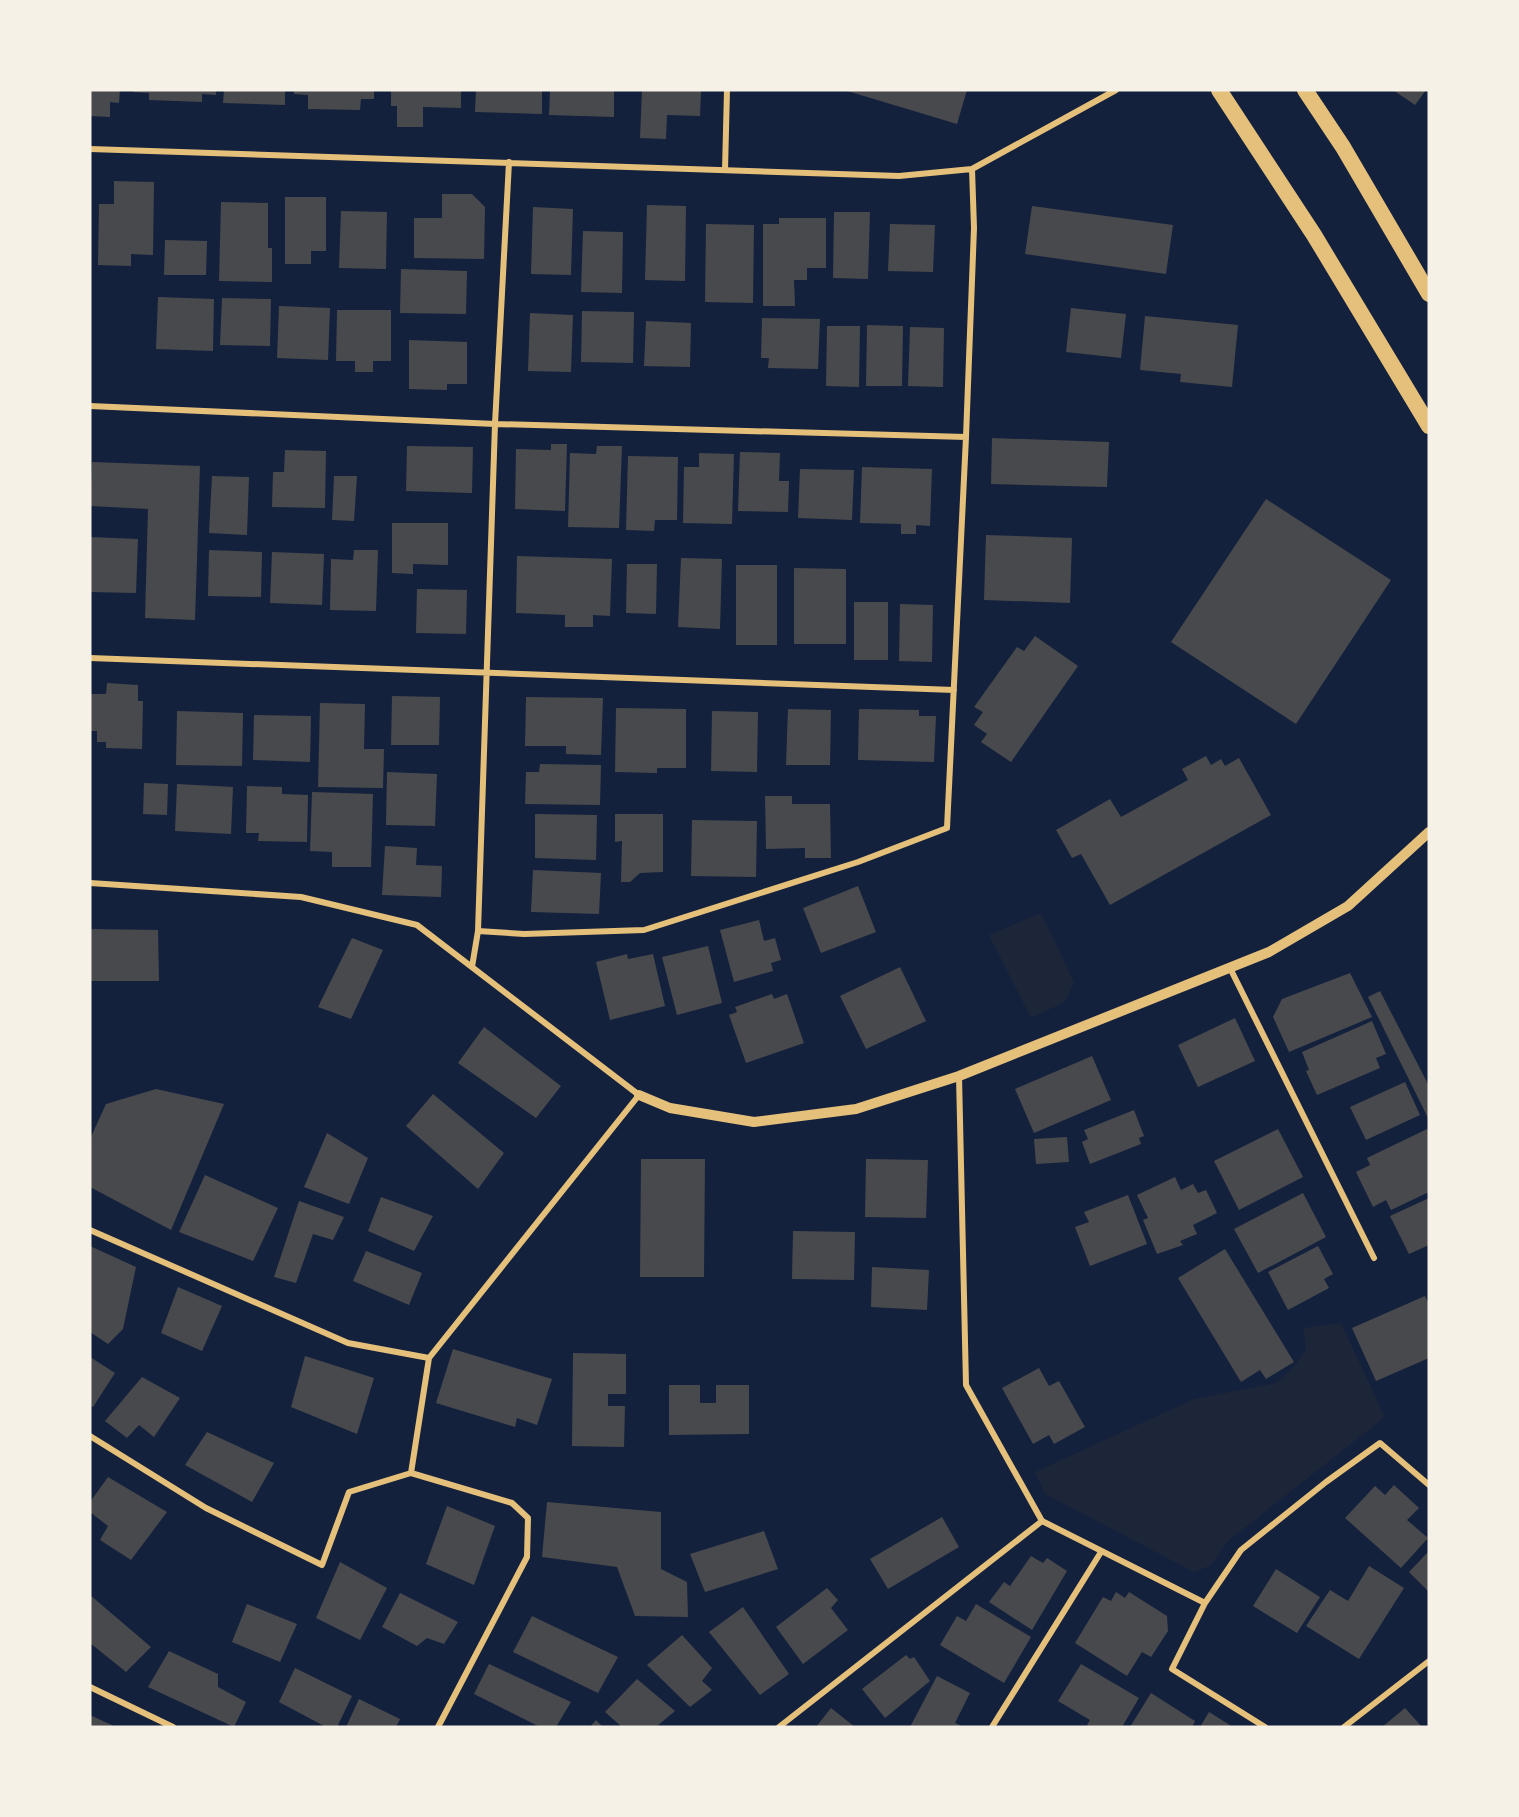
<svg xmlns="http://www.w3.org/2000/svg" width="1519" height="1817" font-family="'IBM Plex Serif',serif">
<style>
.green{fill:#1d2539}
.building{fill:#48494c}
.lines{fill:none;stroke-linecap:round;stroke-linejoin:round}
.minor{stroke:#e5c07b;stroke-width:6}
.tertiary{stroke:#e5c07b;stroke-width:10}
.trunk{stroke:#e5c07b;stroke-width:16}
</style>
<rect width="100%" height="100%" fill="#14213d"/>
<path class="green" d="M1041,913L1074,982L1065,1002L1031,1018L989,935Z
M1341,1323L1385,1417L1228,1541L1210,1566L1194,1572L1045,1494L1035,1472L1194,1399L1276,1383L1296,1364L1306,1349L1303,1328Z"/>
<path class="building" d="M90,90H120L119,103L110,102V117L90,116Z
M133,90H216V95L202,94V102L149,100V93L133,92Z
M224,90H285V105L223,103Z
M294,90H374V99H361L360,110L308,109V95L294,94Z
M391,90H461V108L423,107V127H397V106H391Z
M476,90H542V114L475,112Z
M550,90H614V117L549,115Z
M642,90L701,91L700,116L667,115L666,139L640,138Z
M844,90H967L957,124Z
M1393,90H1426L1415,105Z
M114,181L154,182L153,255L131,254V266L98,265L99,204H114Z
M442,194H472L485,207L484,259L414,258V218H442Z
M285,197H326V251H311V264H285Z
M221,202L268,203V248H272V282L219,281Z
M647,205L686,206L685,281L645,280Z
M1032,206L1173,225L1166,274L1025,254Z
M533,207L573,209L571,275L531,274Z
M341,211L387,212L386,269L339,268Z
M834,212H870L868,279L833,278Z
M779,218H826V268H807V280H794L795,306H763V224H779Z
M706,224L754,225L753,303L705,302Z
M890,224L935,225L933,272L888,271Z
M583,231L623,232L622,293L581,292Z
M165,240L207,241L206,275H164Z
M401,269L467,271L466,314L400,313Z
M158,297L214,299L213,351L156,349Z
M222,298L271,299L270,346L220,345Z
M279,306L330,308L328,360L277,358Z
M1071,308L1126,314L1121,358L1066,352Z
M337,310H391V361H373V372H355V361H336Z
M582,311L634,312L633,363L581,362Z
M530,313L573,315L571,372L528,371Z
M1145,316L1238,325L1232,387L1180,382L1181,374L1140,370Z
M762,318L820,319L818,369L768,368L769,358H761Z
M646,321L691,323L690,367L644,366Z
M867,325L903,326L902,386H866Z
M827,326H860L859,387L826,386Z
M910,327L944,328L943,387L908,386Z
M409,340L467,342V384H447V390L409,389Z
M992,438L1109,442L1107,487L991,484Z
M551,444H567L565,511L515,509L516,449L551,450Z
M407,446L473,447L472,493L406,491Z
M597,446H622L619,528L568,527L570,453L596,454Z
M285,450L326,451L325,508L272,507L273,472H284Z
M740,452L780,453L779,481H789L788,512L738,511Z
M699,453L734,454L732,524L683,523L684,467H699Z
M628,456L678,457L677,520H655L654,531L626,530Z
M92,462L200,466L195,620L145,618L148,509L90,506Z
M862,467L932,469L930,526L916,525V534H901V524L860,523Z
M800,469L854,470L852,520L798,518Z
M212,476L249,477L247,535L209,533Z
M334,476H357L354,521L332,520Z
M1266,499L1391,580L1296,724L1171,642Z
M392,523H448V565L413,564V574L392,573Z
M986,535L1072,538L1070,603L984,600Z
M90,537L138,539L136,593L90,592Z
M209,550L262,552L261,597L208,596Z
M354,550H378L376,611L330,610L331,559L353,560Z
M272,552L324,554L322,605L270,603Z
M517,556L612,559L610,616L593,615V627H565V615L516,613Z
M681,558L722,559L720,629L678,627Z
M627,564H657L656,614L626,613Z
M736,565H777V645H736Z
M794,568L846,569V644H794Z
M417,589L467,590L466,634L416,633Z
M854,602H888V660H854Z
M900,604L933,605L932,662L899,661Z
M1035,636L1078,666L1011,762L981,742L987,734L974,725L983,712L974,707L1017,647L1024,651Z
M107,683L138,685V701H143L142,749L106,748V742H97V731H90V694H106Z
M392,696L440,697L439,745H391Z
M526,697L603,698L601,755L566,754V746H525Z
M320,703L365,704L364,749H384L383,788L318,787Z
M616,708L686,709V768H657V773L615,772Z
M788,709L831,710L830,765H786Z
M859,709L919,710V716H936L934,762L858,760Z
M177,711L243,713L242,766L176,765Z
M712,711L758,712L757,772L711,771Z
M254,715L311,716L310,762L253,760Z
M1206,756L1211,765L1221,759L1225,766L1239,758L1271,815L1110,905L1081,854L1072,858L1056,830L1110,799L1121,817L1188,780L1182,769Z
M540,764L601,765L600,805L525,804L526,772H539Z
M387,772L437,774L435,826L386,825Z
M144,783L168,784L167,815L143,814Z
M177,784L233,787L231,834L175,831Z
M247,786L282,787V794L308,795L307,842L258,841L259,833H246Z
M312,792L373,794L371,867H332V852L310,851Z
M765,796H792V804H830L831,858H805V848L766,849Z
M535,814L597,815L596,860L535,858Z
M615,814H663V872L640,873L630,882H621L622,841L615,842Z
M692,820L757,821L756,877L691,876Z
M385,846L417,848L416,865L442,866L441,897L382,895Z
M533,870L601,873L599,914L531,912Z
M858,886L876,932L821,953L803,908Z
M759,920L764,941L775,938L781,960L771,963L773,971L734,982L720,930Z
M90,929L158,930L159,981H90Z
M352,938L383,950L351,1019L318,1007Z
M708,946L722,1003L677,1015L662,957Z
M627,954L628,959L653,954L665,1006L610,1020L596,962Z
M900,967L926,1021L866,1049L840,996Z
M1350,973L1372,1017L1289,1052L1273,1017L1282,999Z
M1380,991L1429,1086V1120L1368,997Z
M772,994L774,999L787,994L804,1043L746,1063L729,1015L737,1012L735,1007Z
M1235,1018L1255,1061L1198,1087L1178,1045Z
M1372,1021L1386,1054L1376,1058L1380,1068L1317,1095L1306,1071L1309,1070L1302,1052Z
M484,1027L561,1086L536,1118L458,1063Z
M1092,1056L1111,1100L1034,1133L1015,1089Z
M1405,1082L1420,1115L1366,1140L1350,1107Z
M156,1089L224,1104L171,1230L90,1187V1139L106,1104Z
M433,1094L504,1153L478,1189L406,1126Z
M1134,1110L1144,1136L1139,1138L1141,1144L1090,1164L1082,1142L1088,1139L1084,1130Z
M1278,1129L1303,1177L1239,1210L1214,1161Z
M1427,1129L1429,1132V1192L1391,1210L1386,1200L1373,1207L1356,1172L1370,1165L1367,1158Z
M327,1133L368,1158L349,1204L304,1187Z
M1067,1137L1069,1162L1036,1164L1034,1139Z
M641,1159H705L704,1277H640Z
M866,1159L928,1160L926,1218L865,1217Z
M205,1175L278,1208L253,1261L179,1232Z
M1175,1177L1181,1190L1193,1184L1198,1193L1206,1190L1217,1213L1193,1225L1197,1234L1180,1241L1183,1245L1157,1254L1143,1220L1148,1218L1137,1195Z
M1303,1193L1326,1237L1258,1273L1234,1229Z
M1128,1195L1147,1244L1090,1266L1075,1227L1089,1222L1084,1212Z
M381,1197L433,1216L414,1251L368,1231Z
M1429,1198V1245L1409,1254L1390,1216Z
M299,1201L344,1217L333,1240L313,1234L296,1283L274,1277Z
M793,1231L855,1232L854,1280L792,1279Z
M90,1246L136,1267L123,1329L108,1344L90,1332Z
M1318,1246L1333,1274L1324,1279L1329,1288L1288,1310L1268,1272Z
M1225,1249L1294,1362L1266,1379L1260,1370L1241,1382L1178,1278Z
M366,1251L422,1273L409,1305L353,1281Z
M872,1267L929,1270L927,1310L871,1307Z
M178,1287L222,1306L202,1351L161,1333Z
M1425,1296L1429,1304V1358L1376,1381L1352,1328Z
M453,1349L552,1379L537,1425L517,1418L515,1427L436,1403Z
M573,1353L626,1354V1394H608V1406H625L624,1447L572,1446Z
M305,1356L374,1378L357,1434L291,1407Z
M90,1357L115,1373L93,1407L90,1405Z
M1039,1368L1049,1386L1059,1381L1085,1427L1054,1444L1049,1435L1033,1444L1002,1388Z
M142,1377L180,1398L154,1437L139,1425L127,1438L105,1421Z
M669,1385H700V1403H716V1385H749V1434L669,1435Z
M207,1432L274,1463L252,1502L185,1465Z
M108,1477L167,1512L131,1560L100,1540L108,1526L90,1512V1502Z
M1394,1485L1419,1508L1407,1520L1428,1538L1401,1568L1345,1518L1375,1486L1385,1495Z
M547,1502L661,1512V1569L687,1582L688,1617L635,1616L617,1567L542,1557Z
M447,1506L495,1526L474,1585L426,1564Z
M942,1517L959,1547L888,1589L870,1559Z
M764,1531L778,1569L705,1592L690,1554Z
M1429,1551V1592L1409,1572Z
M1031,1556L1043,1563L1047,1558L1067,1571L1032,1630L989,1602L1004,1582L1010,1586Z
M340,1562L387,1588L360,1640L316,1618Z
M1369,1566L1404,1588L1359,1659L1306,1626L1330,1590L1348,1601Z
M1276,1569L1320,1597L1297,1633L1253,1606Z
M827,1588L838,1600L831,1608L848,1630L803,1664L776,1627Z
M1116,1592L1125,1598L1129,1592L1167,1616L1168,1631L1151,1657L1142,1652L1127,1676L1075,1643L1103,1597L1111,1601Z
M400,1593L458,1622L444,1644L427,1638L417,1646L382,1627Z
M90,1595L151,1647L126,1672L90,1643Z
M247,1604L297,1624L280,1662L232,1642Z
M976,1604L1031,1637L1004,1683L940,1645L957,1616L966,1621Z
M743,1607L789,1674L760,1695L709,1632Z
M532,1616L618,1657L598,1693L513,1652Z
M682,1635L712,1668L702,1681L712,1690L690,1707L647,1665Z
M169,1651L218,1674V1687L246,1702L234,1727L148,1687Z
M906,1655L910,1659L914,1657L930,1681L885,1718L862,1689Z
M489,1664L571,1702L556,1727H540L474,1694Z
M1081,1664L1139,1698L1122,1727H1090L1087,1725L1090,1720L1058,1701Z
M295,1668L352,1696L337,1727H326L279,1702Z
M937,1676L970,1693L955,1723L960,1725L959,1727H910Z
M637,1679L675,1711L656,1727H622L605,1712Z
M1151,1693L1195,1721L1192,1727H1130Z
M359,1699L400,1719L396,1727H346Z
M831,1708L855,1727H816Z
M1405,1708L1422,1727H1382Z
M1209,1712L1233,1727H1200Z
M90,1715L116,1727H90Z
M596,1720L603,1727H590Z"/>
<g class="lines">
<path class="minor" d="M90,149L899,176L972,169L1116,90
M725,170L727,90
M90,406L495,424L966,437
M90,658L954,690
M90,883L301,897L417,925L639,1095L429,1358L411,1473L512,1503L528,1518L527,1557L438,1727
M478,931L524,934L644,930L858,862L947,828L966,437L974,228L972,169
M472,967L478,931L495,424L509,162
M1230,968L1374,1258
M959,1076L966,1385L1042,1521L1205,1603
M90,1230L348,1343L429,1358
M90,1436L206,1508L322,1565L349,1492L411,1473
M90,1687L173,1727
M779,1727L1042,1521
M992,1727L1101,1552
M1265,1727L1172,1669L1205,1603L1241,1550L1326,1482L1380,1443L1429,1485
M1344,1727L1429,1661"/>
<path class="tertiary" d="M639,1095L670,1108L754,1122L856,1109L959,1076L1269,952L1348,906L1429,832"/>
<path class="trunk" d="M1219,90L1314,235L1429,426
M1305,90L1343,147L1429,294"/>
</g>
<rect width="1519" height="1817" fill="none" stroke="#f6f1e7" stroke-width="183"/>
</svg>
